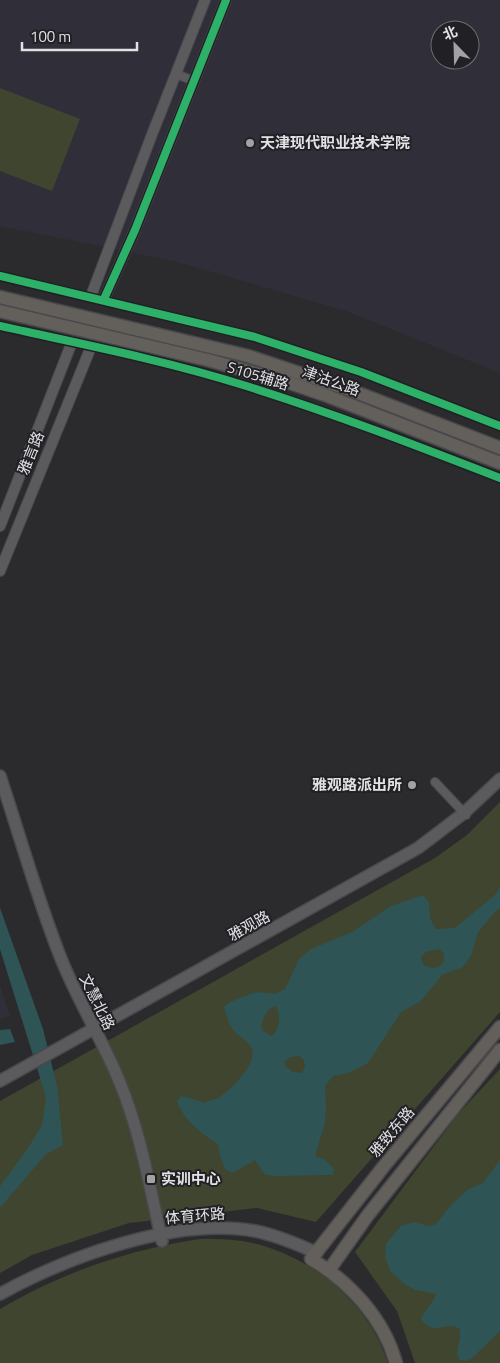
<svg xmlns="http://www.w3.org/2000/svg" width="500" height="1363" font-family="'Titillium Web','Noto Sans SC',sans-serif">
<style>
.built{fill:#302f39;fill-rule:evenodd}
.green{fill:#3f452e}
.water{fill:#2f5456;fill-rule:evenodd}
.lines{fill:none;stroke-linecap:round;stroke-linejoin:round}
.minor-casing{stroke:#49494c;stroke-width:10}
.tertiary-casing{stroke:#49494c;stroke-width:12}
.secondary-casing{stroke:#49494c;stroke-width:14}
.primary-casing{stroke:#49494c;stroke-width:15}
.minor{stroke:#5b5b5d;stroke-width:8}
.tertiary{stroke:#5b5b5d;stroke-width:10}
.secondary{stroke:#5b5b5d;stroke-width:11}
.primary{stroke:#63605c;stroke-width:12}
.cycleway-casing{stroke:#212025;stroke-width:11}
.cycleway{stroke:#2db169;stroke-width:8}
.poi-dot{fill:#a2a2a5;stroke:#212025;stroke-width:2}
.labels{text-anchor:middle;stroke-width:4;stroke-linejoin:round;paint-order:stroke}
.poi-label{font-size:15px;font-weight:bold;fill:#e2e2e5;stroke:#212025;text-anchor:start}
.street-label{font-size:15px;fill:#e2e2e5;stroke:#212025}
</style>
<rect width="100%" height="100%" fill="#2b2b2e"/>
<path class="built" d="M0,0H500V373L346,311L174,261L0,226ZM440,30H470V60H440Z
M0,985L10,1016L0,1019Z"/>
<path class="green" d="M0,88L80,119L52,191L0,171Z
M500,802V1012L316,1222L257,1208L129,1223L32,1255L0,1273V1101L435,858L467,835Z
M500,1069V1363H415L397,1311L355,1252L458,1114Z
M200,1239C219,1239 239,1239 257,1244C316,1260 370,1305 388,1363H0V1309C61,1273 130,1249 200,1239Z"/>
<path class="water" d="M500,887V908L495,912L478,932L471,956L463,967L442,975L421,1001L401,1012L368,1063L348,1073L333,1076L325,1086L326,1107L325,1123L315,1156L324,1159L334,1169L333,1175L276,1176L265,1175L255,1160L233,1173L225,1169L220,1156L218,1144C202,1134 183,1120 177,1101L181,1096L194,1099L203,1103C208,1101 213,1100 218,1098C230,1091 260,1062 251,1047C248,1042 242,1038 237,1034C230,1028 226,1016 224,1007L230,1002L256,992L275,994L285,989L299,959L311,949L352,932L391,906L423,895L429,902L430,918L436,929L455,928L496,894ZM439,949L444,954V961L439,967C429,969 422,967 421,957L426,952ZM276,1006C281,1016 280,1029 272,1036L263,1031L261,1025C264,1017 267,1008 276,1006ZM300,1056L304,1060L305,1067L302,1073L293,1072L285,1066L284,1061L291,1057Z
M0,908L43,1029L57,1086L63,1145L46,1154L0,1208V1186L28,1148L42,1125L46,1097L0,949Z
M10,1029L15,1042L0,1045V1030Z
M500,1160V1331L472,1358L466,1361L460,1360L457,1354L460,1337V1329C445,1320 435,1338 421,1319C425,1310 433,1303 436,1294L415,1290L403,1283L390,1271L385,1257L386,1244L401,1226L414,1222L429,1226L436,1224L452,1204L467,1190L483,1183Z"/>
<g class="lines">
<g class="minor-casing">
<path id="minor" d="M176,74L194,81
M435,782L466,815"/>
</g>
<g class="tertiary-casing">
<path id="tertiary" d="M91,296L151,137L205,0
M104,299L135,230L226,0
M0,526L72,342
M0,571L91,347"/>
</g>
<g class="secondary-casing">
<path id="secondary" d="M0,776C20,836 37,898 60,956C77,1000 103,1040 120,1083C141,1134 150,1189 162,1241
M0,1081L418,848L464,813L500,779
M0,1294C69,1256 176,1217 255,1231C276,1235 297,1244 317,1253"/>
</g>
<g class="primary-casing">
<path id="primary" d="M0,297L248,356L353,391L500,448
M0,311L208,360L284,381L325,395L500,463
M329,1270L368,1215L500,1050
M396,1363C384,1319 350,1282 311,1259L384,1166L500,1027"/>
</g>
<use href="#minor" class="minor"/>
<use href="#tertiary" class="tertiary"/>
<use href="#secondary" class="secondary"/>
<use href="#primary" class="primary"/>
<g class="cycleway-casing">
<path id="cycleway" d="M0,276L255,337L361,372L500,426
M104,299L135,230L226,0
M0,326C81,344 164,360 243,385C330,412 415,445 500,478"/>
</g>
<use href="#cycleway" class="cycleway"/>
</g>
<g class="poi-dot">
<circle cx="250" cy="143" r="5"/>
<circle cx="412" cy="785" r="5"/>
<rect x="146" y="1174" width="10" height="10" rx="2.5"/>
</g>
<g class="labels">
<g class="poi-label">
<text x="260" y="148">天津现代职业技术学院</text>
<text x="402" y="790" text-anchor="end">雅观路派出所</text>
<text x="161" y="1184">实训中心</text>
</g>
<g class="street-label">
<text transform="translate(258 376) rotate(17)" y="5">S105辅路</text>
<text transform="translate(331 381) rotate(20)" y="5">津沽公路</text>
<text transform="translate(31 453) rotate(-68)" y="5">雅言路</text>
<text transform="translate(249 926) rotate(-29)" y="5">雅观路</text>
<text transform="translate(97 1002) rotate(64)" y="5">文慧北路</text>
<text transform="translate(392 1132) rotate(-50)" y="5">雅致东路</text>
<text transform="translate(195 1216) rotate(-5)" y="5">体育环路</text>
</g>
</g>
<g transform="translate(455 45) rotate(337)"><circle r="24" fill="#212025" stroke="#6e6e72"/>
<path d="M0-4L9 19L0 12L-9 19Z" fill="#a2a2a5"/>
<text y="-8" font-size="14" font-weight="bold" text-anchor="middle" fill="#e2e2e5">北</text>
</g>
<path d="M22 42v8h115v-8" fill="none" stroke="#e2e2e5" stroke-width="2.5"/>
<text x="30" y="42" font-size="15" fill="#e2e2e5" stroke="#212025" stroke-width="4" paint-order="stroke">100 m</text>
</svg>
